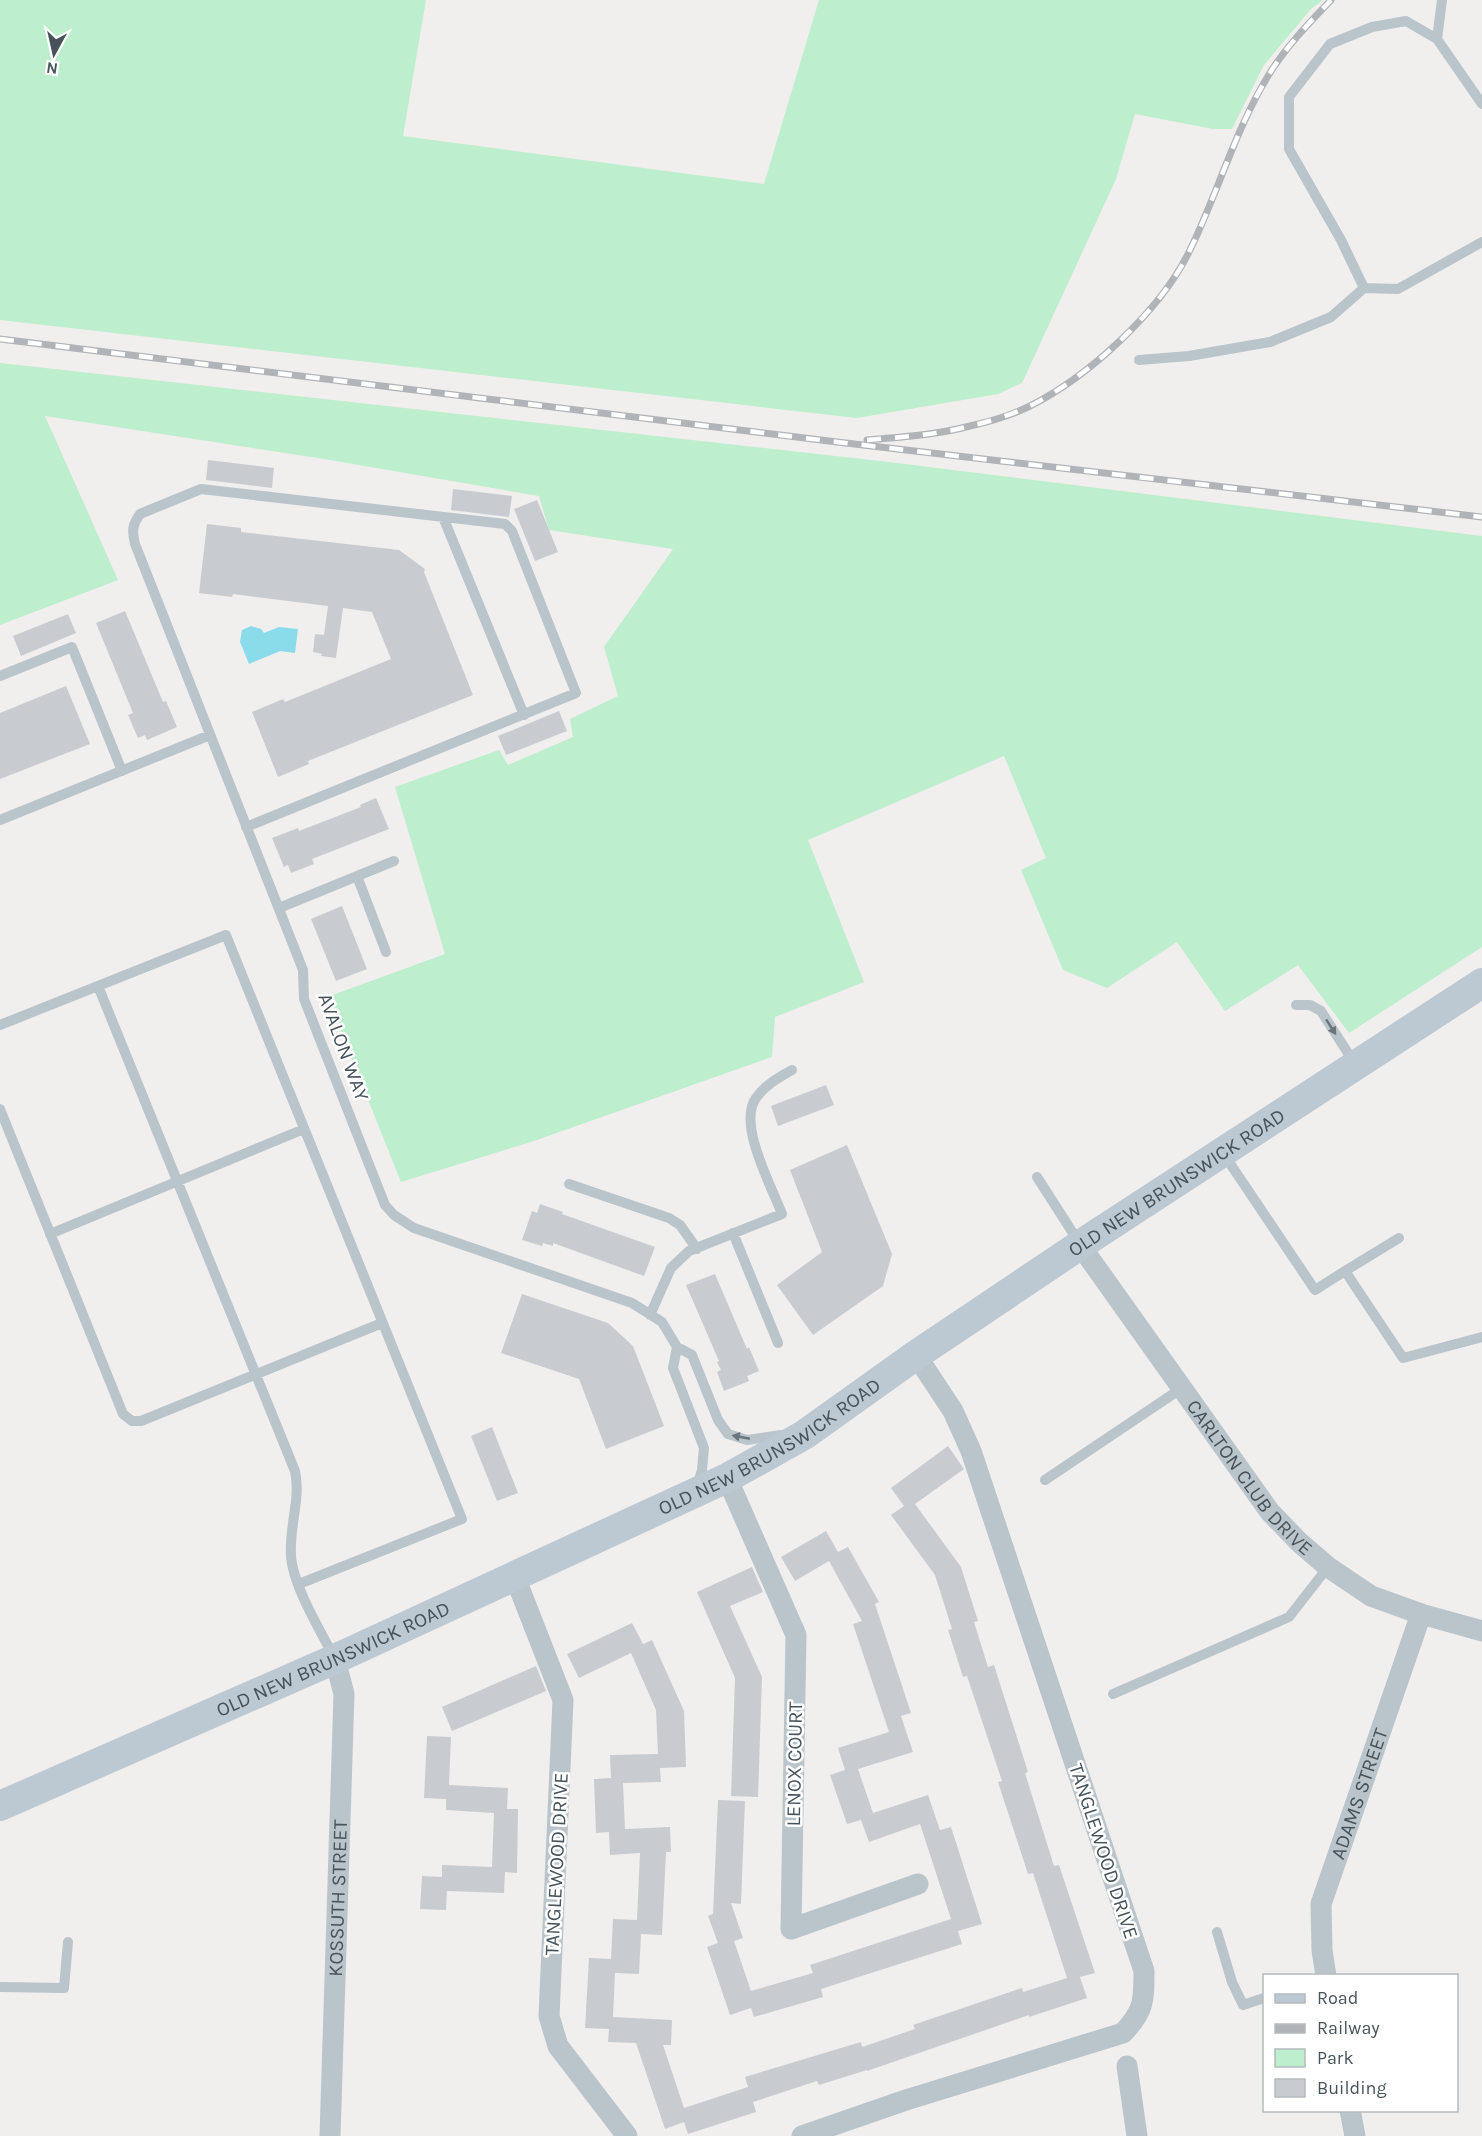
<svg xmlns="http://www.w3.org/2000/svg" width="1482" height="2136" font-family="Karla,sans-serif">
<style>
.green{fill:#bdeecd}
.water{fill:#8adceb}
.building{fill:#c8ccd1}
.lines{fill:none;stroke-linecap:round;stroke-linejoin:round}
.service{stroke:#bac4cb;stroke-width:10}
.minor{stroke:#bac4cb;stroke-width:21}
.secondary{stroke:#bcc8d2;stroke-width:30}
.rail-casing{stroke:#b0b4b9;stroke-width:7}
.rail{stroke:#fff;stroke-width:4.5;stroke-dasharray:14;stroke-linecap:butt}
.oneway{fill:#6a757d}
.labels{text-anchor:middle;stroke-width:5;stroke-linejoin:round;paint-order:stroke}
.street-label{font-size:20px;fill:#47535b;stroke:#fff}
</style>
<rect width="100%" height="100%" fill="#f1eeee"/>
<path class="green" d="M0,0H426L403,136L764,184L819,0H1323L1311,9L1264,65L1232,129H1213L1135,114L1116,179L1022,383L998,394L857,418L0,320Z
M0,363L889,462L1482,536V947L1349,1033L1298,965L1225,1011L1177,942L1107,988L1063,970L1021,870L1046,858L1004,756L808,840L864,982L775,1017L772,1057L531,1142L401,1182L327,997L445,954L395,787L499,750L508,765L573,737L570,719L618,696L604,647L673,549L549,530L539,496L324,459L45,416L118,580L0,625Z"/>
<path class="water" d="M251,626L261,629L264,633L279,627L298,629L295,653L280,651L249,664L240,642L242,630Z"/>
<path class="building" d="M208,460L274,468L272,488L206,480Z
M453,489L512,496L509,517L451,510Z
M537,500L558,552L535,561L514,509Z
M207,524L241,528V532L399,550L425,569L424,572L473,695L308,761L309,764L278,777L252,712L283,699L285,702L391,659L372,612L343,608L336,658L321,656L322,654L313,652L315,634L324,635L328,606L233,594L232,597L199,593Z
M125,611L163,702L166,701L177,727L147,740L145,735L138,738L128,715L133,713L96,623Z
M68,614L76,633L21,656L13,636Z
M66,686L90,744L0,779V713Z
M559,711L567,731L506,755L498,736Z
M376,798L389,829L312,859L314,864L291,873L288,865L284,867L272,838L298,828L299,831L361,807L360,805Z
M342,906L367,969L336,981L311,919Z
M826,1085L834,1105L778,1126L771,1106Z
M847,1145L892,1254L883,1286L813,1335L777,1285L822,1252L790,1170Z
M540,1204L563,1212L562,1214L655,1247L644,1276L553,1243V1246L543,1243L542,1246L522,1240L532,1211L537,1213Z
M715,1274L747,1349L749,1347L759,1371L747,1376L749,1381L724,1391L717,1372L721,1370L717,1362L719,1361L686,1285Z
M522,1294L608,1323L633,1346L664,1426L606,1449L579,1379L501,1353Z
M492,1427L518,1493L497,1501L471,1436Z
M948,1446L964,1469L915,1504L961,1567L978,1621L974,1622L988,1667L994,1665L1028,1772L1025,1773L1054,1866L1059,1865L1095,1973L1080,1977L1087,1998L1029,2017V2015L867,2071V2070L819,2085L817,2081L753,2102L756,2112L688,2134L684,2122L665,2129L636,2043L608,2042L609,2029L585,2028L589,1958L611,1959L613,1919L637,1920L640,1853L610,1855L609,1832L596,1833L594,1779L611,1778L610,1755L658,1754L656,1710L631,1653L579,1678L567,1654L632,1623L643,1644L652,1640L684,1711L686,1767L660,1768L661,1782L623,1783L625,1829L670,1827L671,1852H666L662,1935L641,1934L639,1974L615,1973L613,2017L672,2020L671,2045H663L684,2108L748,2087L745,2077L861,2042L862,2047L915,2029L913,2025L1022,1988L1023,1992L1067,1978L1033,1873L1028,1874L998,1782L1002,1781L967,1676L963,1677L948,1630L952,1629L935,1575L891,1515L904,1506L891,1488Z
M826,1531L838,1552L848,1547L879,1602L875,1604L911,1713L901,1716L913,1752L858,1769L873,1813L928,1795L940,1830L951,1827L982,1924L958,1931L962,1944L821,1989L823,1997L754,2017L751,2008L730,2015L707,1947L718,1943L708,1916L713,1914L718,1800L745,1801L741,1904L731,1903L743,1938L734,1941L751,1991L813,1973L810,1965L951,1919L920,1824L869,1842L861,1820L847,1824L830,1775L845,1770L838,1748L889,1732L853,1624L862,1621L829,1561L795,1581L781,1557Z
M752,1567L763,1592L730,1606L762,1677L758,1797L731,1796L735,1678L697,1592Z
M536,1666L546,1691L452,1731L442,1707Z
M427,1736L451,1737L449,1785L508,1788L507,1809H518L517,1873L505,1872L504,1893L447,1891L446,1910L420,1909L422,1876L442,1877V1865L492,1867L494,1813L446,1810V1799L424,1798Z"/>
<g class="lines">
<path class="service" d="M1437,39L1442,0
M1482,104L1437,39L1406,21L1372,27L1330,44L1289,97V149L1341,240L1364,288L1398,289L1482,242
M1139,360L1189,356L1270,342L1331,317L1364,288
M443,517L524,715
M0,676L72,647L122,771
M0,820L210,735
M246,827L576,693L512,531L505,524L201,489L140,514C132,525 132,531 135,544L303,970L304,999L385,1205L394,1215L414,1228L632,1303L662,1322L677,1347L692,1355L718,1420L728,1434L747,1440L781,1435
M357,876L386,952
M279,908L394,861
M98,986L295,1471C301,1499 289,1526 291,1555C292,1584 320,1630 334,1657
M1296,1005H1310L1321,1011L1355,1064
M0,1025L226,935L462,1519L299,1584
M0,1109L123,1414L132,1421H141L382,1323
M1223,1153L1315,1290L1345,1271L1403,1358L1482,1337
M1037,1177L1080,1244
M569,1184L669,1218L680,1225L697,1249
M733,1233L778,1343
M50,1234L304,1129
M1345,1271L1399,1238
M650,1315L671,1268L689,1251L782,1214C772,1187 737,1124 756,1098C765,1085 778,1078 792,1070
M677,1347L673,1368L704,1448L702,1470L697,1487
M1045,1480L1182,1388
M1113,1694L1289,1617L1328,1567
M1217,1932L1232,1982L1243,2005L1264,1998
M0,1987L64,1988L68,1942"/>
<g class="minor">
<path id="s1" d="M1080,1245L1270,1512L1299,1542L1328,1567L1371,1596L1421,1614L1482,1631"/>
<path d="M727,1478L796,1635L791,1929L918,1884"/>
<path d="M515,1577L563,1700L549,2016L558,2046L627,2136"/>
<path id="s2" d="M1326,1976L1322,1950L1321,1904L1421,1614"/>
<path d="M1127,2066L1137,2136"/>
<path d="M1350,2110L1355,2136"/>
<path id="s3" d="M330,2136L344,1694L335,1659"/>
<path d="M802,2136L906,2100L1123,2033C1144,2011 1144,2001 1144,1971L971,1451L953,1411L916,1355"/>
</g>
<path class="secondary" id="s4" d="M0,1806L335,1659L727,1478L804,1435L916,1355L1080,1245L1482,983"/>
<g class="rail-casing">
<path id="rail" d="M0,339L837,442L1482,517
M867,440C902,437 936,435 970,426C988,422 1014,414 1030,406C1088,377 1159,312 1188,254C1217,196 1234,132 1268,76C1285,48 1308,24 1331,0"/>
</g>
<use href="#rail" class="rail"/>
</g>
<defs><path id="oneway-solid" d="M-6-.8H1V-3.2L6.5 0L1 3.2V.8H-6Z" transform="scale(1.5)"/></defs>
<g class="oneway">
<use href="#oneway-solid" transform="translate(1331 1027) rotate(57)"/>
<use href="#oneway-solid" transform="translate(741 1437) rotate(-169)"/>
</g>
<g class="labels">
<g class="street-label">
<text transform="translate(344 1047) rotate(70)" y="7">AVALON WAY</text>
<text dy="7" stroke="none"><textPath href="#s4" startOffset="1336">OLD NEW BRUNSWICK ROAD</textPath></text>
<text dy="7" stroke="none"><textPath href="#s4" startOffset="850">OLD NEW BRUNSWICK ROAD</textPath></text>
<text dy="7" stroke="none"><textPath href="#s1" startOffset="288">CARLTON CLUB DRIVE</textPath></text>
<text dy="7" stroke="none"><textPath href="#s4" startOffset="364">OLD NEW BRUNSWICK ROAD</textPath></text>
<text transform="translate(794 1764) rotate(-89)" y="7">LENOX COURT</text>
<text dy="7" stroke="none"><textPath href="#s2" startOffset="189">ADAMS STREET</textPath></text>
<text transform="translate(1104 1851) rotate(72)" y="7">TANGLEWOOD DRIVE</text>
<text transform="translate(556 1864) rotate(-87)" y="7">TANGLEWOOD DRIVE</text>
<text dy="7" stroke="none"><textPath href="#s3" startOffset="238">KOSSUTH STREET</textPath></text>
</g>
</g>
<rect x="1263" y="1974" width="195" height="138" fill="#ffffff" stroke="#b5babd" stroke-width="1.5"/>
<rect x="1275" y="1994" width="30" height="9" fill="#bcc8d2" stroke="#b5babd" stroke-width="1.5"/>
<text x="1317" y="2004" font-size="18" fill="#47535b">Road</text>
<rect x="1275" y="2024" width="30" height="9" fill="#b0b4b9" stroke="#b5babd" stroke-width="1.5"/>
<text x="1317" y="2034" font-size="18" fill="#47535b">Railway</text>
<rect x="1275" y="2049" width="30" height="18" fill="#bdeecd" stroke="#b5babd" stroke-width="1.5"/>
<text x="1317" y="2064" font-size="18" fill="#47535b">Park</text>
<rect x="1275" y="2079" width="30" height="18" fill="#c8ccd1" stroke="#b5babd" stroke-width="1.5"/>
<text x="1317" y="2094" font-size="18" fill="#47535b">Building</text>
<g transform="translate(54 54) rotate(188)" stroke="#ffffff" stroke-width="4.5" paint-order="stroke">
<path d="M0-4.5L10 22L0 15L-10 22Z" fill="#47535b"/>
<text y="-9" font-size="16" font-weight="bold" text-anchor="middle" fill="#47535b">N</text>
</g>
</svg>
